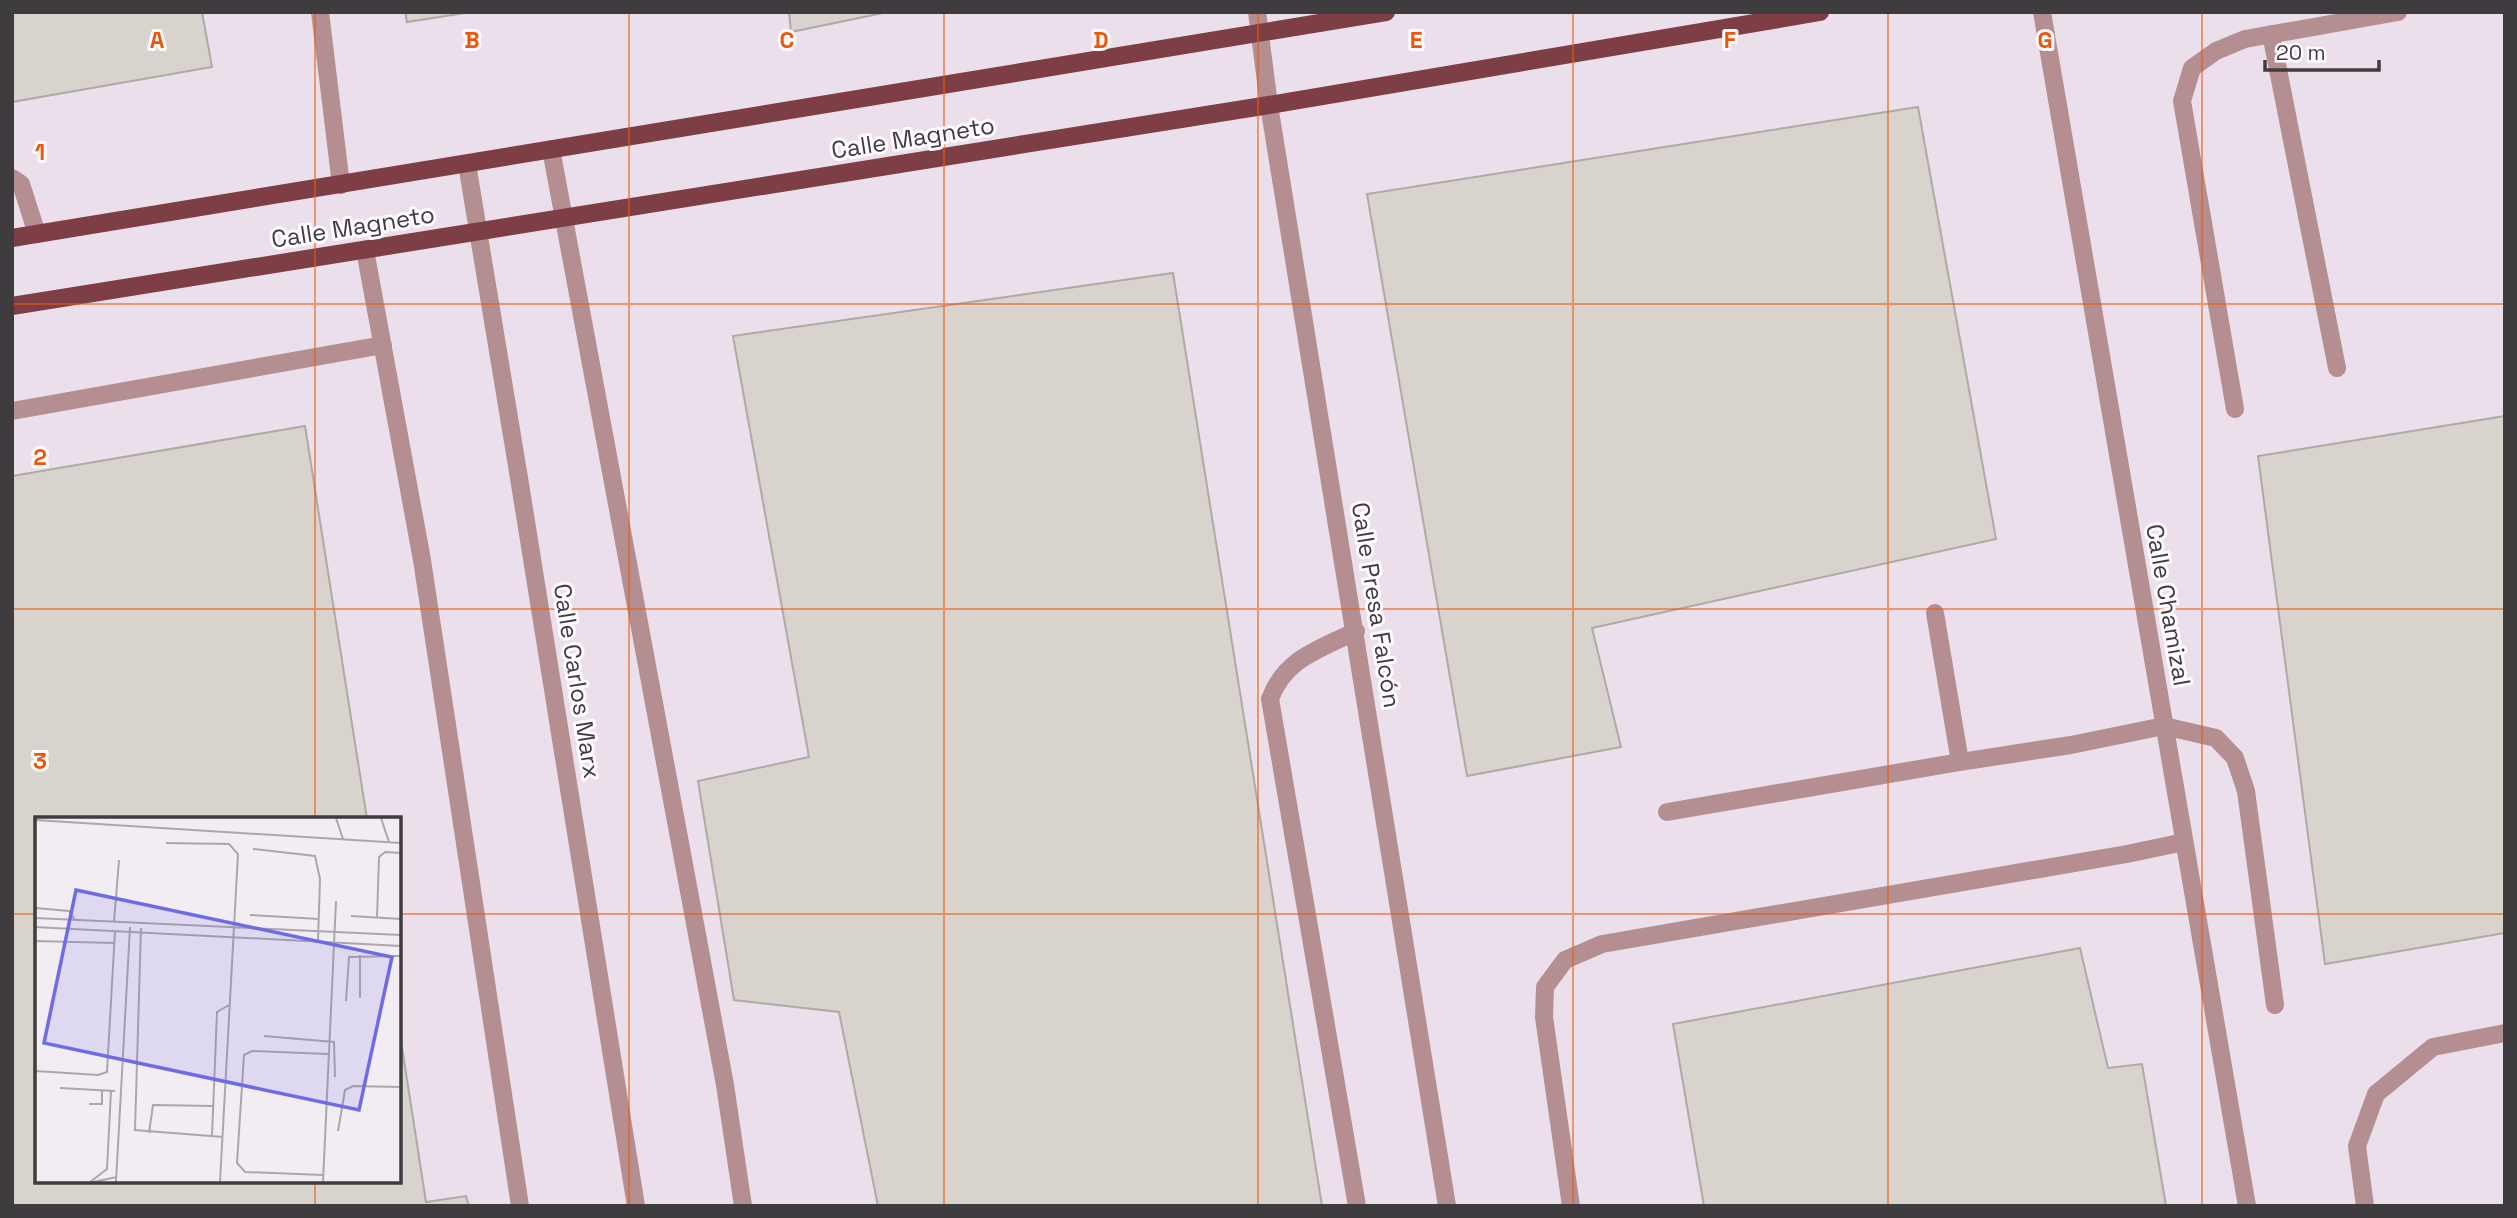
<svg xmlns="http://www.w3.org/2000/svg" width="2517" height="1218" font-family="'Space Grotesk',sans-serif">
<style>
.built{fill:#eadfea;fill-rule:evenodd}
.building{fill:#d8d4cd;stroke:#aeaaa4;stroke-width:2}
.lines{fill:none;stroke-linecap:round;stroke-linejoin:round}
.minor{stroke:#b58e91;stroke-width:18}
.major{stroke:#7e3e46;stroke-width:18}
.grid{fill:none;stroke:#e8590c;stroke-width:2;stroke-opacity:0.55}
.labels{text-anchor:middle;stroke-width:6;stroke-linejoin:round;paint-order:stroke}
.street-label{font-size:24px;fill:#3e3c3e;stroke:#fffaff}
.inset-road{fill:none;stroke:#aaa6aa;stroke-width:2}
.view{fill:#6d6be5;fill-opacity:0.15;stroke:#6d6be5;stroke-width:3.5}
.inset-edge{fill:none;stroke:#3e3c3e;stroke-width:3.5}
.grid-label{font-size:23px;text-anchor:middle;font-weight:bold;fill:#e8590c;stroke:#fffaff;stroke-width:6;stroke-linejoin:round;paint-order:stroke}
</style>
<rect width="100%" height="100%" fill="#f2edf2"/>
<path class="built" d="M12,12H2505V1206H12ZM37,819H399V1181H37Z"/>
<path class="building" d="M12,12H202L212,67L12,102Z
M405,12H471L407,22Z
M789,12H888L791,32Z
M1918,107L1996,539L1592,628L1621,747L1467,776L1367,194Z
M1173,273L1322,1206H878L839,1012L734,1000L698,781L809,757L733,336Z
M2505,416V933L2325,964L2258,456Z
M305,426L367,819H37V1181H399V1028L426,1202L466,1196L469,1206H12V476Z
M2080,948L2108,1068L2142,1064L2166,1206H1704L1673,1024Z"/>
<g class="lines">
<path class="minor" d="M320,12L341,185
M1257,12L1269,105L1447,1206
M2042,12L2247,1206
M2271,34L2337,368
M551,149L725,1085L743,1206
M467,164L519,478L636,1206
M12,178L21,184L37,234
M365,250L422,560L520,1206
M2235,409L2182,101L2192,68L2216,51L2245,39L2398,12
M12,411L383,345
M1935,613L1960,762
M1356,631C1319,650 1285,658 1270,699L1357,1206
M1667,812L1960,762L2071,745L2164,726L2216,738L2235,758L2246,791L2275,1005
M1571,1206L1544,1017L1545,987L1565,960L1602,944L2127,854L2184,842
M2365,1206L2357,1146L2376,1094L2433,1047L2505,1033"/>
<path class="major" d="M12,238L1386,12
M12,306L1269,105L1820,12"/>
</g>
<path class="grid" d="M315,12V819M629,12V1206M944,12V1206M1258,12V1206M1573,12V1206M1888,12V1206M2202,12V1206M12,304H2505M12,609H2505M12,914H37M399,914H2505M315,1181V1206"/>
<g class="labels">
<g class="street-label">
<text transform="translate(913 138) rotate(-9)" y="8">Calle Magneto</text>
<text transform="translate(353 227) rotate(-9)" y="8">Calle Magneto</text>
<text transform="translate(1376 605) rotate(81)" y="8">Calle Presa Falcón</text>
<text transform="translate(2168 605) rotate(80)" y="8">Calle Chamizal</text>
<text transform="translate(577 681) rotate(81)" y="8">Calle Carlos Marx</text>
</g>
</g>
<g transform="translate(35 817)">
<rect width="366" height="366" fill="#f2edf2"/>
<path class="inset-road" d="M301,1L308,22M346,1L354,25M0,3L366,26M131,26L194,27L203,37L185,365M218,32L280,39L285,62L283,124M0,91L34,94L40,103M215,98L284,102M316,99L366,102M0,101L366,118M342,101L344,40L350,35L366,36M79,105L84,43M0,110L366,129M106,111L100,313L188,320M0,124L80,126M325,181V138M311,184L314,140L366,139M229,219L299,225L300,260M0,254L63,258L72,255L80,114M25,271L80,274M54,287H67V274M303,314L310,273L318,269L366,270M114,316L118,288L178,289M177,319L182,195L194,188M288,358L210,355L202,346L209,238L217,234L293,237M55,365L72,352L76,274M58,365L82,360M81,365L95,110M288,365L301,84"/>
<path class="view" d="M41,73L357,140L324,293L9,226Z"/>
<rect width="366" height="366" class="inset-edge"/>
</g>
<g class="grid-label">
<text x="157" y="48">A</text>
<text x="472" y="48">B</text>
<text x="787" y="48">C</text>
<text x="1101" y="48">D</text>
<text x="1416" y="48">E</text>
<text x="1730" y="48">F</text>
<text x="2045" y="48">G</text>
<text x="40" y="160">1</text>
<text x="40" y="465">2</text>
<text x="40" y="769">3</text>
</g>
<rect width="2517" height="1218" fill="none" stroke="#3e3c3e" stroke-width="28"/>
<path d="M2265 60v10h114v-10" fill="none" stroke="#3e3c3e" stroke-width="3.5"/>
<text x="2276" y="60" font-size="21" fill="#3e3c3e" stroke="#fffaff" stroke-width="5" paint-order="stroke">20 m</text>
</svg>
